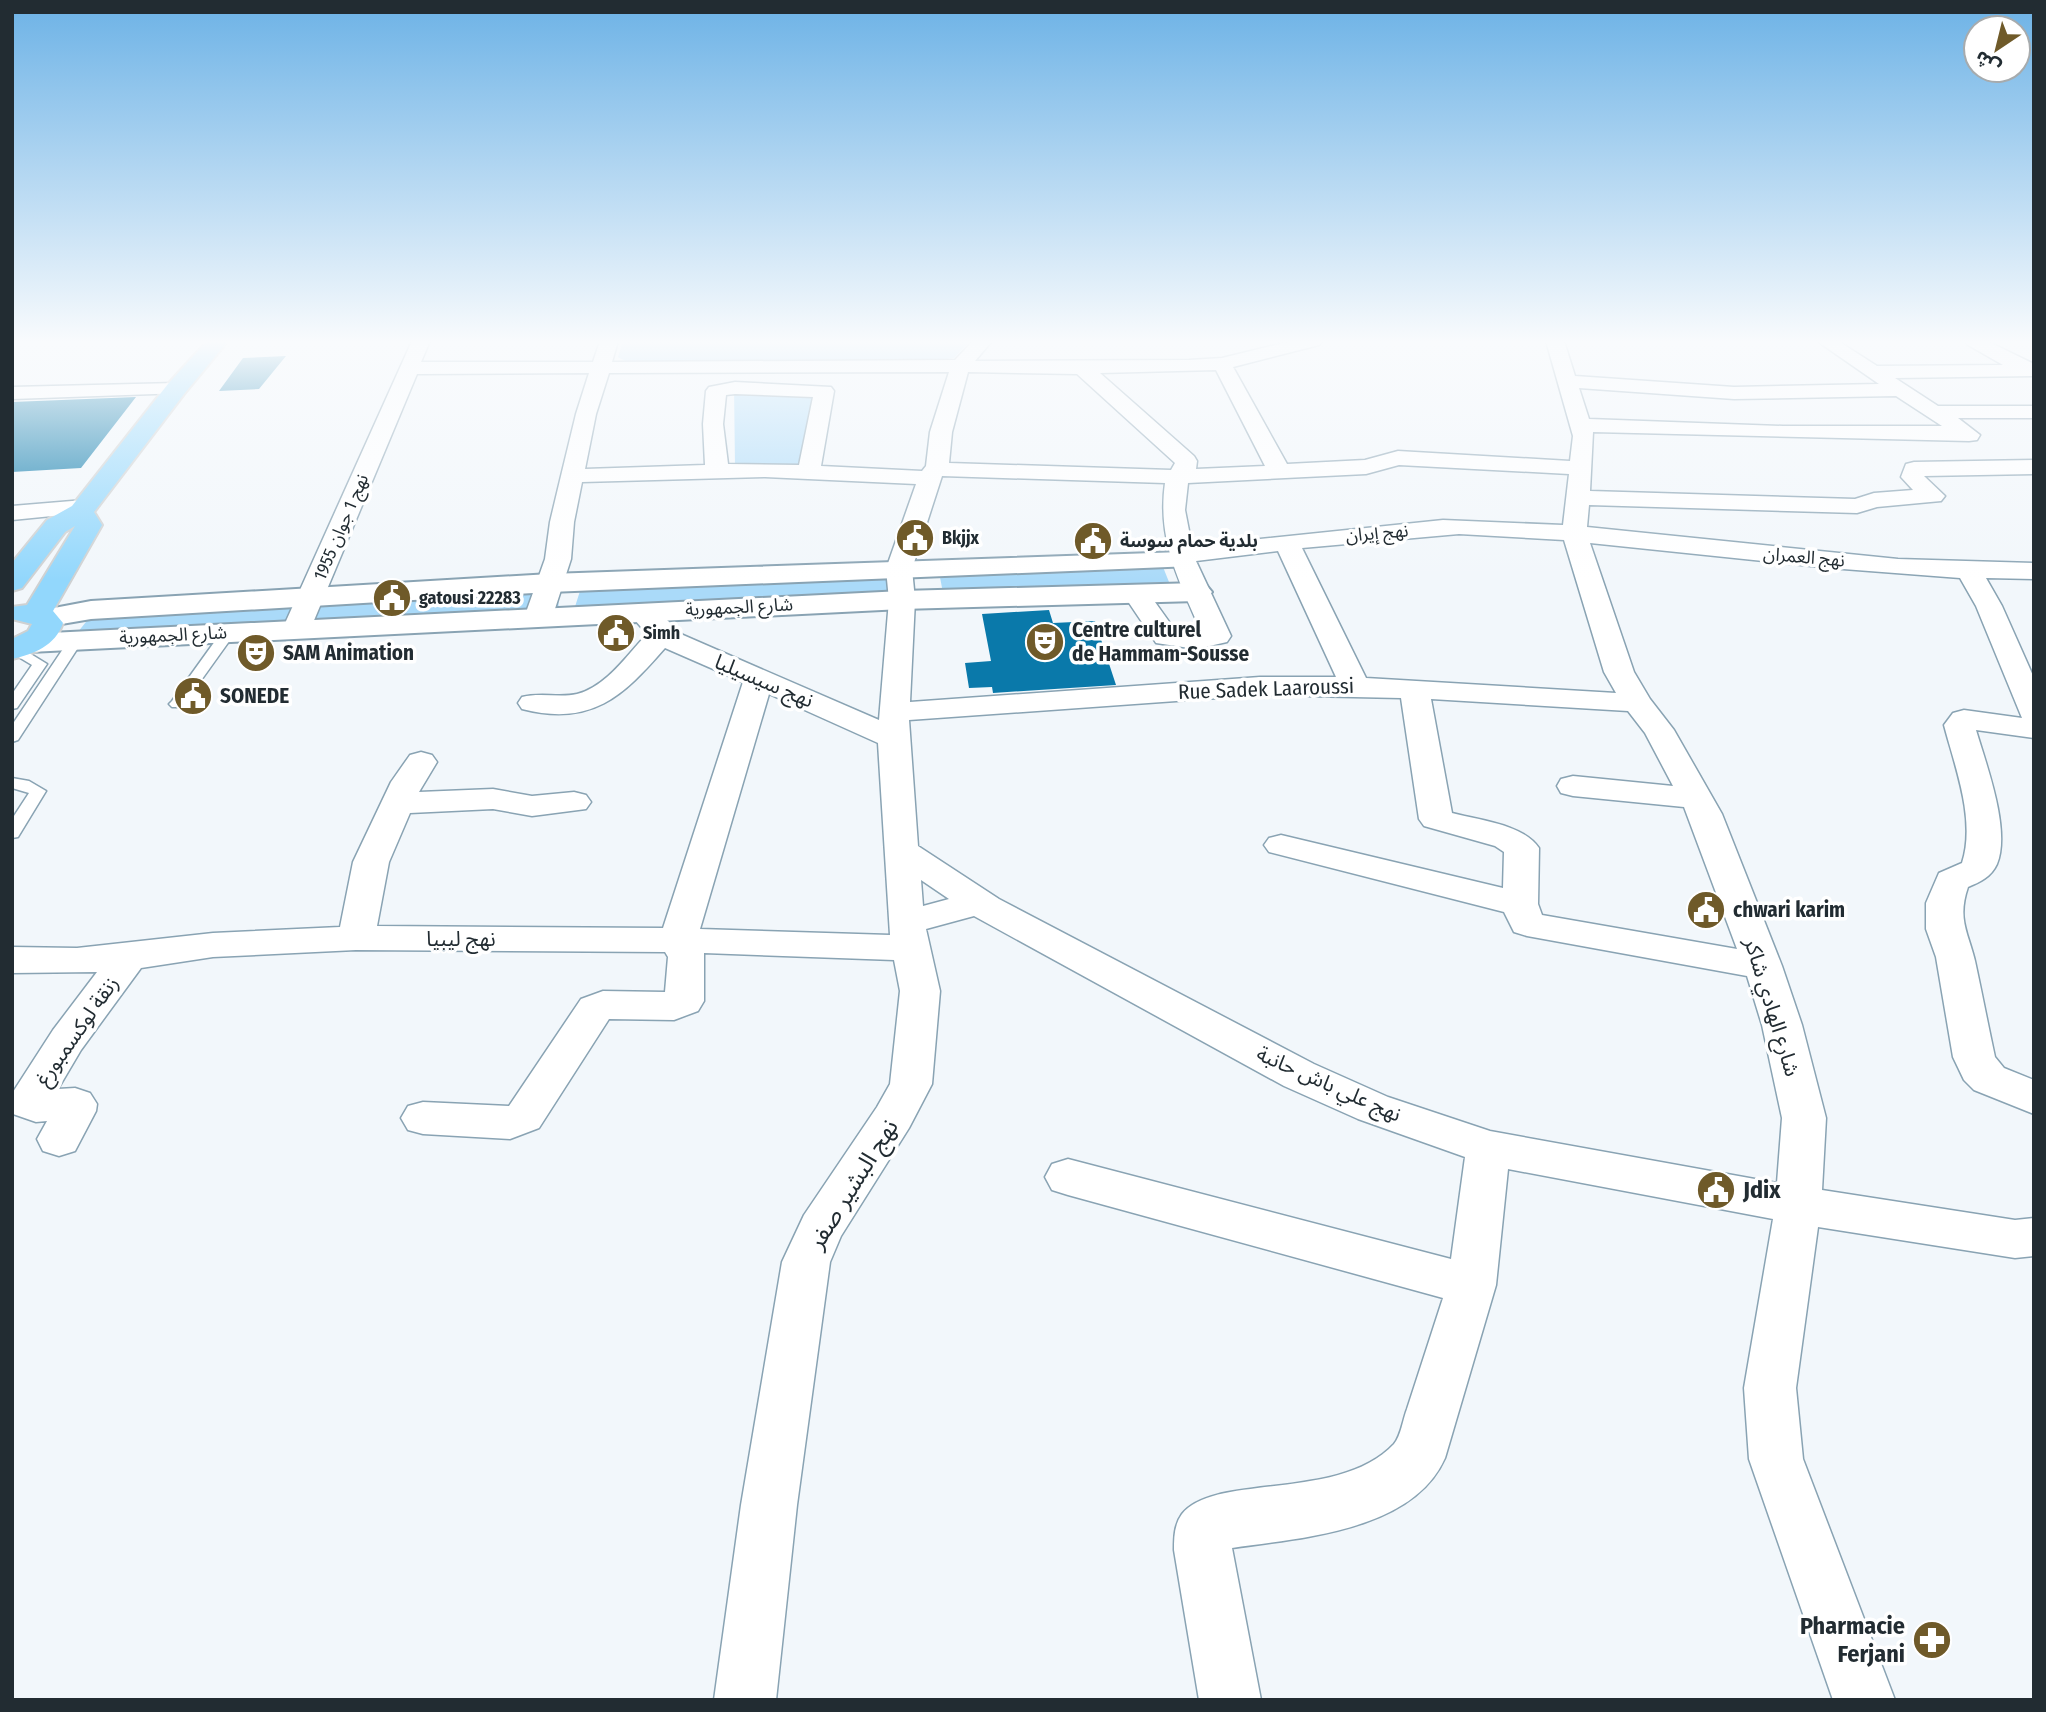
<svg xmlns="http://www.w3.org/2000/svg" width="2046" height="1712" font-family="'Fira Sans Condensed','Noto Sans Arabic',sans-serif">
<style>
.green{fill:#aadaf9}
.building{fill:#0a79aa}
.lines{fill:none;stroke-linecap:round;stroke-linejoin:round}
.lane-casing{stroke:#89a3b3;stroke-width:3}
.street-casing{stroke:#89a3b3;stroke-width:3}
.secondary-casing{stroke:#89a3b3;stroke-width:4}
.primary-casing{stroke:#ced1d2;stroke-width:4}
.lane{fill:#fff;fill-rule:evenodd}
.street{fill:#fff;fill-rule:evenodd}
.secondary{fill:#fff;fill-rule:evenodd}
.primary{fill:#92d7fc;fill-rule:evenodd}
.labels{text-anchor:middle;stroke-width:7;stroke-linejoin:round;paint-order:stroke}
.far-street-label{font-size:18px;fill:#222c32;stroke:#fff}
.far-poi-label{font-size:18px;font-weight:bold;fill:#222c32;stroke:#fff;text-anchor:start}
.poi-label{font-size:21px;font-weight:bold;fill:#222c32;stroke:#fff;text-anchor:start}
.street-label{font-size:21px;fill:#222c32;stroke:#fff}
.near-street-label{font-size:24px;fill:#222c32;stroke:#fff}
.near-poi-label{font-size:24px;font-weight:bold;fill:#222c32;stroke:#fff;text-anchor:start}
</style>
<rect width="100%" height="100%" fill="#f2f7fb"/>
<path class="green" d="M623,341H970L954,358L929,361H625L618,357Z
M734,387L817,388L803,469L735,466Z
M1161,562L1169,582L943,593L939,572Z
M893,575L892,597L573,613L580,591Z
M558,585L559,622L300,634L319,602Z
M298,602L284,625L74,637L93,613Z"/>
<path class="building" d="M286,356L259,389L219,391L243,358Z
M136,397L81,468L12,472V402Z
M1049,610L1053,623L1095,621L1116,685L993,693L992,687L969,688L965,663L991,661L982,614Z"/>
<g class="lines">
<g class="lane-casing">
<path id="lane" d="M228,629L235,633L182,707H172L169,704L172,701L223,630Z
M76,636L83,640L18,740L12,742V725L71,637Z
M16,645L47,664L17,708L12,709V694L32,665L12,653V646Z
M12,778L29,781L46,791L18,837L12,838V819L29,793L12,788Z"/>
</g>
<g class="street-casing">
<path id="street" d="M412,341H430L421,362H593L600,341H618L612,362L955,360L973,341H992L975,361L1189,360L1222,358L1292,341H1322L1319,345L1233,367L1287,464L1365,460L1398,451L1570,461L1573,436L1546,341H1564L1575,376L1734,387L1879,384L1817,341H1838L1877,366L2003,365L1968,345L1965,341H1987L2034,364V376L1895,378L1938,406H2034V418H1958L1980,435L1977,440L1969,441L1593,432L1590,491L1855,499L1874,493L1913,490L1901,477L1906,464L1914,462L2034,460V474L1924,476L1945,496L1941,501L1877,507L1857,513L1589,505L1587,527L1898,559L2034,563V579L1986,578L2002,606L2034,678V738L1976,730C1986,764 2011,830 1997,864C1991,877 1980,882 1968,887C1957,919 1968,932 1975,961C1982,993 1988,1025 1995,1057L2004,1068L2034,1080V1114L1974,1090L1964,1080L1953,1057L1936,957L1926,929V903L1939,873L1962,863C1976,820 1955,767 1944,725L1953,713L1964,710L2022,718L1976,606L1960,578L1830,568L1590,543L1634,672L1650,699L1674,730L1722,814L1782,966L1802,1025L1826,1118L1822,1190L2015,1220L2034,1218V1256L2015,1258L1818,1227L1796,1388L1803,1459L1895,1700H1833L1749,1459L1744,1388L1773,1219L1508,1169L1496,1285L1445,1458C1413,1531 1301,1538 1232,1548L1261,1700H1199L1174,1550C1174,1538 1174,1525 1182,1514C1214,1473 1340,1502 1394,1444C1401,1436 1403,1419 1407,1409C1419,1372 1431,1335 1443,1298L1068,1195L1052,1190L1045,1177L1052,1164L1068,1159L1451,1259L1465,1157L1358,1119L1284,1086L974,916L926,929L940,991L932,1084L909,1128L841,1236L830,1262L797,1505L776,1700H714L741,1505L782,1262L804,1215L877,1107L890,1084L900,991L894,960L704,953V1001L698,1011L674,1020L609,1019L539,1128L510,1139L423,1134L408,1130L401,1118L408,1106L423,1102L509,1106L581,999L603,991L665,992L668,957L665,952L356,950L213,957L141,968L81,1050L58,1089L75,1088L90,1093L97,1104L96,1111L75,1151L59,1156L43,1151L37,1139L47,1121L36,1122L13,1114V1092L53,1030L97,972L12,973V947L77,948L213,933L340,927L353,862L391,782L410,755L421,752L432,755L437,762L419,792L493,789L532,796L574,792L586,795L591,802L586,809L532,816L493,809L410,813L389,862L377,926L663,928L743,682L665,648C623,696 592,727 522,709L518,703L522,697C540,692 559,698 577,694C606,687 628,654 647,634L628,612L632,606L642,604L652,606L683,635L879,720L889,600L886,569L916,484L765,477L582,482L574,522L571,559L552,618L548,624L538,626L528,624L524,618L545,559L550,522L561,476L576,414L589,373L417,374L310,630L306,636L296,638L286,636L282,630ZM1216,370L1265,466L1196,469L1197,461L1194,456L1100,373ZM949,372L930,432L926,466L922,471L821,466L834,391L831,387L735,382L709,387L706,391L703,424L705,465L585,469L596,414L609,373ZM968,372L1077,374L1175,463L1171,470L949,463L952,432ZM1579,388L1734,399L1896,396L1942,426H1783L1589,419ZM735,394L813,397L799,465L728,464L723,424L726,395ZM1399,465L1569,474L1563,525L1443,520L1192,546L1185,510L1188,483L1366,474ZM942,476L1165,483C1157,540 1179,581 1201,631L1175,630L1145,588L1136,586L1127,588L1123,594L1156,643L1196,649L1227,642L1231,636L1196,561L1278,551L1336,677H1260L910,702L915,600L912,569ZM1459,534L1564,540L1604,672L1616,693L1366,678L1302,548ZM769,694L878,743L890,935L700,929ZM1260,695L1401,698L1419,819L1424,826L1495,846L1504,852L1503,888L1281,835L1269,838L1264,845L1269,852L1504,912L1514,932L1527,936L1747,976L1762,1025L1782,1118L1777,1183L1490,1131L1388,1097L1314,1064L999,899L918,846L909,720ZM1431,699L1628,711L1645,733L1673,786L1573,776L1561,779L1557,786L1561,793L1573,796L1684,807L1737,949L1542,915L1538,904L1539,848C1523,824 1478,820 1452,813ZM921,880L949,899L923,906Z
M176,383L183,385L186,389L183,393L12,399V387Z
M84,500L92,502L96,507L92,512L12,520V506Z"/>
</g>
<g class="secondary-casing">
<path id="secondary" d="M1182,552L1192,554L1196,560L1192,566L550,592L91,619L44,627L33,624L29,618L33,612L91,601L550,574Z
M1197,583L1207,586L1212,592L1207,598L1197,601L902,609L30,652L19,650L15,643L19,636L30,634L902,591Z"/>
</g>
<g class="primary-casing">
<path id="primary" d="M207,341H228L184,394L94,512L102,525L53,611L63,623C55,646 34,654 12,659V639L28,631L32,624L12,619V607L27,605L75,526L65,532L22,588L12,591V563L47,520L72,506L168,384Z"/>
</g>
<use href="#lane" class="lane"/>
<use href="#street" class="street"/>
<use href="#secondary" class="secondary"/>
<use href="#primary" class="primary"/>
</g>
<linearGradient id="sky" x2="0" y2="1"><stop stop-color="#6cb2e6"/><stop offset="0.59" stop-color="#f9fbfd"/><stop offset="1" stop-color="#f9fbfd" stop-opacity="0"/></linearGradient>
<rect width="2046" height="580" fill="url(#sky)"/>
<defs>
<g id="civic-disc" transform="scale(2.0125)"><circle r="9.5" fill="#6f5a29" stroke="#fff"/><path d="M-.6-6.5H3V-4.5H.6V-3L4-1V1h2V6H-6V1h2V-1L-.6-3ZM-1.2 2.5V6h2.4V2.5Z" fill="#fff"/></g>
<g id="theatre-disc" transform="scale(2.0125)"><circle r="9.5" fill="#6f5a29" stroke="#fff"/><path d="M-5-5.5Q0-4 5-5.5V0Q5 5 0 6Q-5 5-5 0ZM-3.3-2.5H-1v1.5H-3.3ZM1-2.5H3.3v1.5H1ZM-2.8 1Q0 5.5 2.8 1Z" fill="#fff"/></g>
<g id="pharmacy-disc" transform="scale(2.0125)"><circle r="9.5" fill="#6f5a29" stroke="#fff"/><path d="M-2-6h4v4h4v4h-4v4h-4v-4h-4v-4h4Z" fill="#fff"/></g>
</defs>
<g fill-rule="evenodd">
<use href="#civic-disc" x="915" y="538"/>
<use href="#civic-disc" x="1093" y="541"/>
<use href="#civic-disc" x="392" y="598"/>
<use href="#civic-disc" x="616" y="633"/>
<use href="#theatre-disc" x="1045" y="642"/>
<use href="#theatre-disc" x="256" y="653"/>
<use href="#civic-disc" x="193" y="696"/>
<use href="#civic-disc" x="1706" y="910"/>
<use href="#civic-disc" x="1716" y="1190"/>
<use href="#pharmacy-disc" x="1932" y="1640"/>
</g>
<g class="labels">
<g class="far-street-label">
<text transform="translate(341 527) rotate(-67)" y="6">نهج 1 جوان 1955</text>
<text transform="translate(1377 533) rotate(-5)" y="6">نهج إيران</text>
<text transform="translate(1804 557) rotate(5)" y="6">نهج العمران</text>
<text transform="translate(739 607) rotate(-3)" y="6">شارع الجمهورية</text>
<text transform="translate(173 635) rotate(-3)" y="6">شارع الجمهورية</text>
</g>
<g class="far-poi-label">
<text x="942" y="544">Bkjjx</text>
<text x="1120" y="547">بلدية حمام سوسة</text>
<text x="419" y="604">gatousi 22283</text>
<text x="643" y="639">Simh</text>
</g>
<g class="poi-label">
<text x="1072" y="637">Centre culturel<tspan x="1072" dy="24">de Hammam-Sousse</tspan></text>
<text x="283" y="660">SAM Animation</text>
<text x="220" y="703">SONEDE</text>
<text x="1733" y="917">chwari karim</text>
</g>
<g class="street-label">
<text transform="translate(764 681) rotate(23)" y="7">نهج سيسيليا</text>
<text transform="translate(1266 689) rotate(-2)" y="7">Rue Sadek Laaroussi</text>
<text x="461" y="946">نهج ليبيا</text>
<text transform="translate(1772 1007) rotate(73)" y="7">شارع الهادي شاكر</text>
<text transform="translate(77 1031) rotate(-55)" y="7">زنقة لوكسمبورغ</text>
<text transform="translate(1329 1084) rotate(24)" y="7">نهج علي باش حانبة</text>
</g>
<g class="near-street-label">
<text transform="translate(853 1184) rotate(-58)" y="8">نهج البشير صفر</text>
</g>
<g class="near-poi-label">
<text x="1743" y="1198">Jdix</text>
<text x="1905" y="1634" text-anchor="end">Pharmacie<tspan x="1905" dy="28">Ferjani</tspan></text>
</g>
</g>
<rect width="2046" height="1712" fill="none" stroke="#222c32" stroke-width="28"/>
<g transform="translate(1997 49) rotate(215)"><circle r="33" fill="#ffffff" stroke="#a7abad" stroke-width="2"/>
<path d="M0-5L12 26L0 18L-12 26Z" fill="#6f5a29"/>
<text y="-10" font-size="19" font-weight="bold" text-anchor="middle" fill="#222c32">ش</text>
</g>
</svg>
